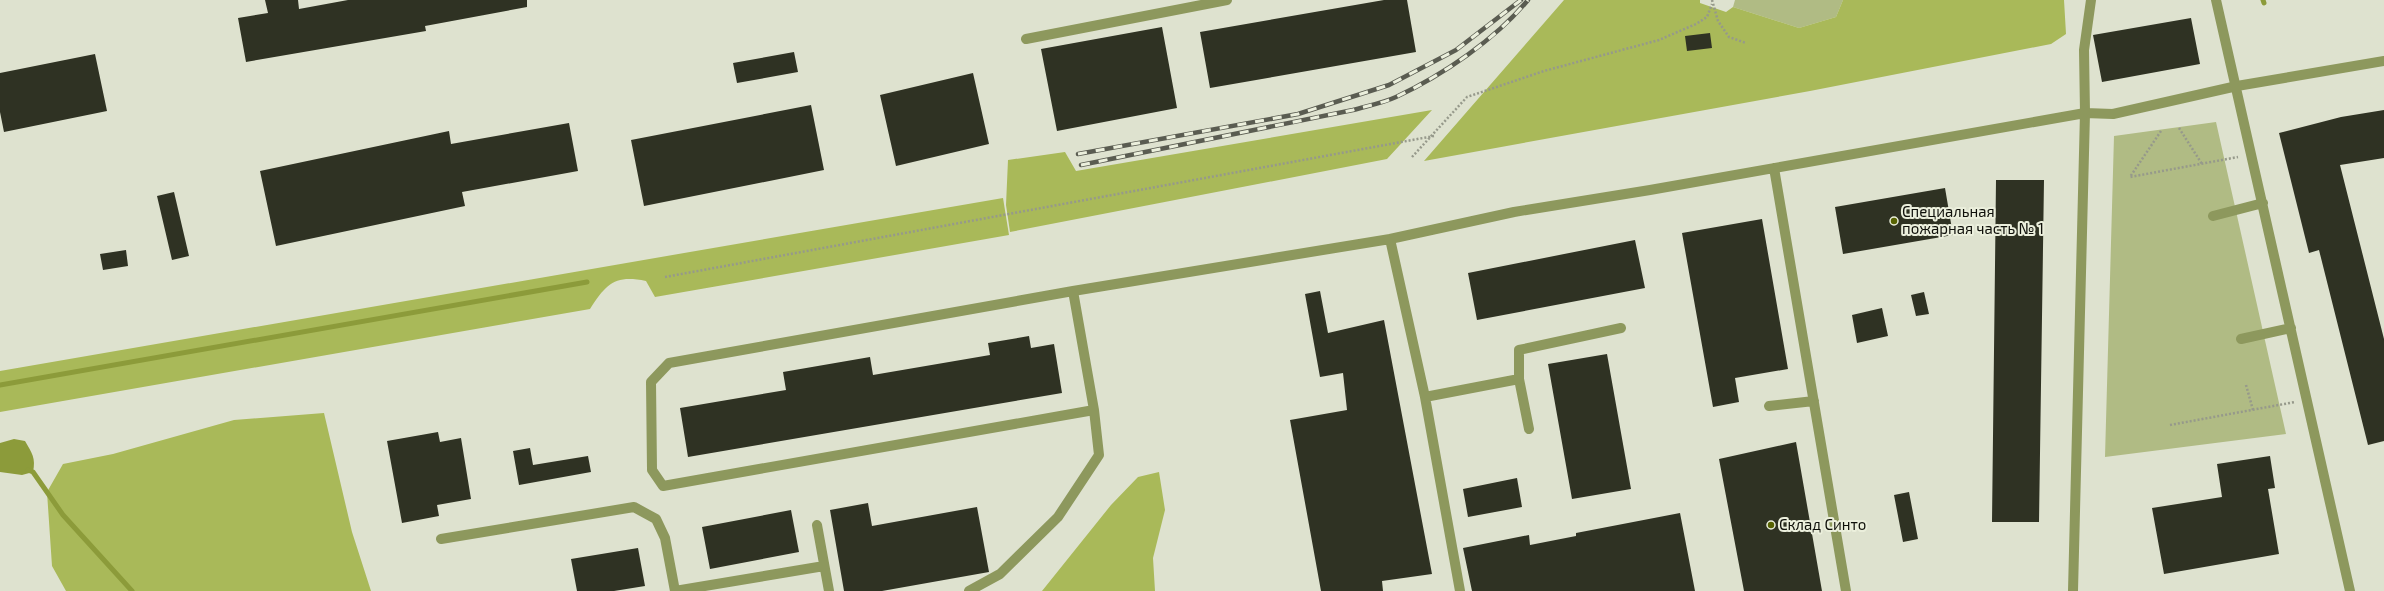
<svg xmlns="http://www.w3.org/2000/svg" width="2384" height="591" font-family="'Exo 2',sans-serif">
<style>
.green{fill:#b0bb84}
.forest{fill:#a9b959}
.water{fill:#8c9b3a}
.lines{fill:none;stroke-linecap:round;stroke-linejoin:round}
.stream{stroke:#8c9b3a;stroke-width:5}
.building{fill:#2f3223}
.path{stroke:#96998b;stroke-width:2.5;stroke-dasharray:2 2;stroke-linecap:butt}
.minor{stroke:#8d985d;stroke-width:10}
.rail-casing{stroke:#5a5c51;stroke-width:4.5}
.rail{stroke:#ebefdc;stroke-width:3;stroke-dasharray:9;stroke-linecap:butt}
.poi-dot{fill:#576202;stroke:#ebefdc;stroke-width:1.5}
.labels{text-anchor:middle;stroke-width:4;stroke-linejoin:round;paint-order:stroke}
.poi-label{font-size:15px;fill:#0f100a;stroke:#ebefdc;text-anchor:start}
</style>
<rect width="100%" height="100%" fill="#dee2cf"/>
<path class="green" d="M1735,0H1843L1836,17L1799,28L1733,7Z
M2216,122L2286,434L2105,457L2114,136Z"/>
<path class="forest" d="M1564,0H1700V3L1726,12L1733,7L1799,28L1836,17L1843,0H2064L2066,34L2051,44L1810,91L1424,161Z
M1432,110L1387,159L1010,232L1006,205L1008,160L1065,152L1076,171Z
M1003,198L1009,235L655,297L646,281C615,275 607,283 590,309L0,412V371Z
M324,413L352,532L371,591H66L52,566L47,492L63,464L113,454L234,420Z
M1159,472L1165,510L1153,558L1155,591H1042L1111,505L1138,477Z"/>
<path class="water" d="M14,439L25,441C32,453 36,458 33,472L22,475L0,472V443Z"/>
<g class="lines">
<path class="stream" d="M2263,0L2264,3
M0,385L587,282
M28,470L33,472L63,515L132,591"/>
</g>
<path class="building" d="M265,0H298L299,9L348,0H527V7L425,26L426,31L246,62L238,18L268,13Z
M1384,0H1407L1416,52L1210,88L1200,32Z
M2191,18L2200,64L2102,82L2093,35Z
M1162,27L1177,108L1057,131L1041,49Z
M1710,33L1712,48L1687,51L1685,36Z
M794,52L798,72L737,83L733,63Z
M95,54L107,111L4,132L0,112V73Z
M973,73L989,144L896,166L880,95Z
M811,105L824,170L644,206L631,140Z
M2384,110V158L2340,165L2384,339V441L2368,445L2319,250L2309,253L2279,133L2341,117Z
M569,123L578,171L462,192L465,206L276,246L260,171L449,131L451,144Z
M1996,180H2044L2039,522H1992Z
M1945,188L1953,235L1843,254L1835,207Z
M174,192L189,256L172,260L157,196Z
M1762,219L1788,369L1735,378L1739,402L1713,407L1682,233Z
M1635,240L1645,288L1477,320L1468,273Z
M126,250L128,266L103,270L100,254Z
M1320,291L1328,333L1384,320L1432,574L1382,581L1383,591H1321L1290,420L1347,410L1343,373L1320,377L1305,294Z
M1924,292L1929,314L1916,316L1911,295Z
M1882,308L1888,336L1857,343L1852,315Z
M1029,336L1031,348L1054,344L1062,393L688,457L680,408L786,390L783,372L870,357L873,375L990,355L988,343Z
M1607,354L1631,489L1572,499L1548,364Z
M438,432L440,442L461,438L471,499L437,505L439,516L402,523L387,441Z
M1796,442L1822,591H1744L1719,459Z
M530,448L533,465L588,456L591,472L519,485L513,451Z
M2270,456L2275,488L2268,489L2279,554L2164,574L2152,508L2222,497L2217,464Z
M1517,478L1522,507L1468,517L1463,489Z
M1909,492L1918,539L1903,542L1894,495Z
M868,503L872,526L977,507L989,572L882,591H844L830,510Z
M791,510L799,552L710,569L702,527Z
M1680,513L1695,591H1472L1463,548L1529,535L1530,545L1576,536V533Z
M638,548L645,586L614,591H577L571,559Z"/>
<g class="lines">
<path class="path" d="M1712,0L1718,21L1729,37L1746,43
M2179,128L2202,164
M2161,131L2130,177L2238,157
M1412,157L1467,97L1544,71L1659,40L1696,24L1707,17L1712,4
M665,277L1434,136
M2246,385L2253,410
M2170,425L2295,402"/>
<path class="minor" d="M2216,0L2350,591
M1026,39L1227,0
M1774,168L1846,591
M2213,216L2263,203
M1390,239L1425,397L1460,591
M2241,339L2291,328
M1425,397L1519,379
M1769,406L1814,401
M1094,410L663,486L652,470L651,382L669,363L1073,291L1390,239L1514,212L1650,190L2085,113L2113,114L2237,86L2384,61
M1529,429L1519,379V350L1621,328
M817,525L829,591
M441,539L634,507L656,519L665,538L675,591
M675,591L824,566
M969,591L1000,574L1058,517L1099,455L1094,410L1073,291
M2073,591L2085,113L2084,50L2091,0"/>
<g class="rail-casing">
<path id="rail" d="M1078,154L1298,114L1389,85L1456,50L1521,0
M1081,165L1353,110C1367,106 1383,103 1396,97C1443,75 1496,39 1528,0"/>
</g>
<use href="#rail" class="rail"/>
</g>
<g class="poi-dot">
<circle cx="1894" cy="221" r="4"/>
<circle cx="1771" cy="525" r="4"/>
</g>
<g class="labels">
<g class="poi-label">
<text x="1902" y="217">Специальная<tspan x="1902" dy="17">пожарная часть № 1</tspan></text>
<text x="1779" y="530">Склад Синто</text>
</g>
</g>
</svg>
